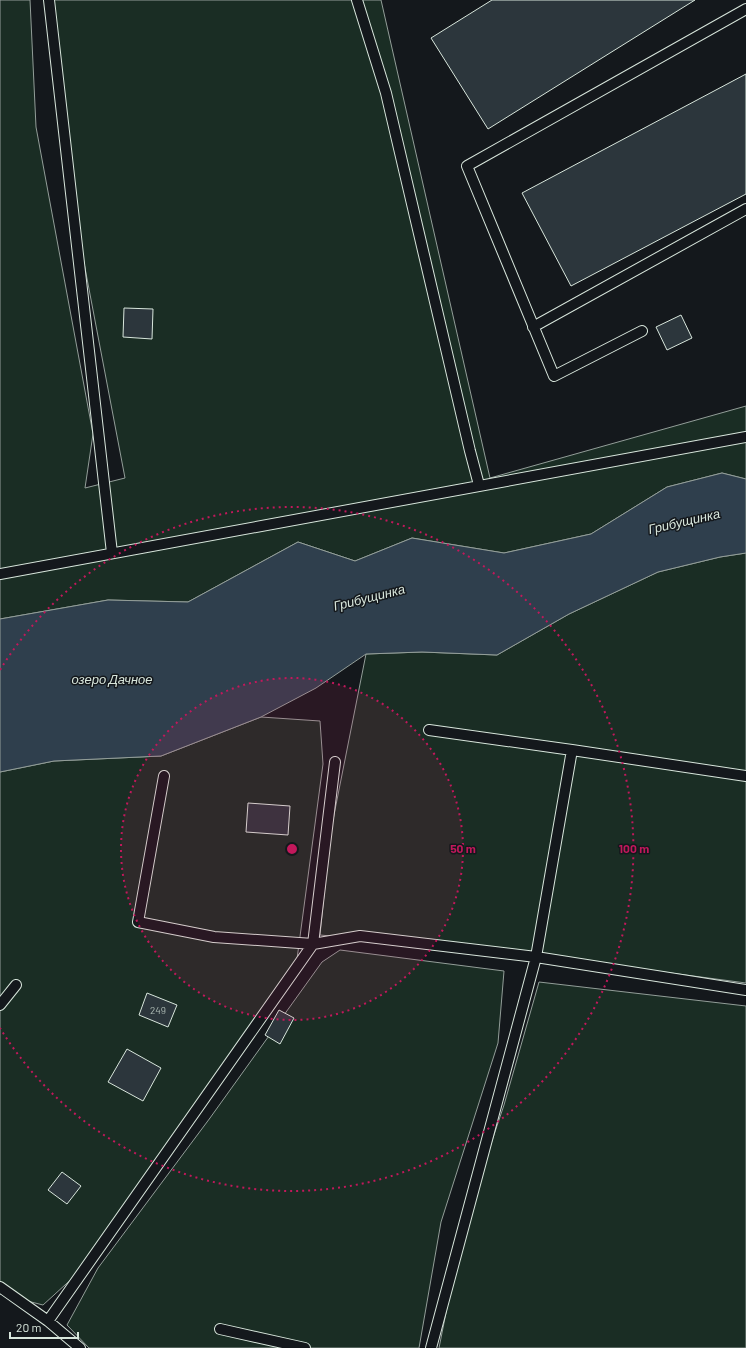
<svg xmlns="http://www.w3.org/2000/svg" width="746" height="1348" font-family="Barlow,sans-serif">
<style>
.green{fill:#1a2d24;stroke:#939e99}
.water{fill:#2f3f4d;stroke:#939e99}
.building{fill:#2c363c;stroke:#d8e6dc}
.lines{fill:none;stroke-linecap:round;stroke-linejoin:round}
.lane-casing{stroke:#d8e6dc;stroke-width:12}
.lane{stroke:#14181c;stroke-width:10}
.ring{fill:none;stroke:#c2185b;stroke-width:2;stroke-dasharray:2 4}
.labels{text-anchor:middle;stroke-width:3;stroke-linejoin:round;paint-order:stroke}
.number-label{font-size:10px;fill:#adbab4}
.water-label{font-size:13px;font-style:italic;fill:#d8e6dc;stroke:#14181c}
.centre{fill:#c2185b;stroke:#14181c;stroke-width:2}
.ring-label{font-size:12px;text-anchor:middle;font-weight:bold;fill:#c2185b;stroke:#14181c;stroke-width:3;stroke-linejoin:round;paint-order:stroke}
</style>
<rect width="100%" height="100%" fill="#14181c"/>
<path class="green" d="M0,0H30L36,127L93,434L85,488L125,478L61,142L49,0H381L490,478L746,406V479L722,473L667,487L591,534L504,553L412,538L355,561L298,542L188,602L108,600L0,619Z
M746,553V983L543,956L320,935L330,835L366,654L422,652L497,655L569,614L658,572L720,557Z
M261,717L320,721L323,764L297,959L77,1274L43,1305L0,1294V772L54,761L161,756Z
M340,950L504,971L498,1043L441,1222L419,1348H89L67,1325L98,1268L210,1118L322,962Z
M539,982L746,1006V1348H439L463,1227L504,1105Z"/>
<path class="water" d="M722,473L746,479V553L720,557L658,572L569,614L497,655L422,652L366,654L316,688L261,717L161,756L54,761L0,772V619L108,600L188,602L298,542L355,561L412,538L504,553L591,534L667,487Z"/>
<path class="building" d="M492,0H695L488,129L431,38Z
M746,74V194L571,286L522,193Z
M124,308L153,309L152,339L123,337Z
M681,315L692,338L667,350L656,327Z
M248,803L290,806L288,835L246,832Z
M147,993L177,1005L168,1027L139,1015Z
M279,1010L294,1018L280,1044L265,1035Z
M127,1049L161,1068L143,1101L108,1082Z
M62,1172L81,1186L67,1204L48,1190Z"/>
<g class="lines">
<g class="lane-casing">
<path id="lane" d="M49,0L112,553
M357,0L386,93L470,451L479,485
M533,327L746,209
M642,331L554,376L467,166L746,9
M0,574L746,437
M429,730L572,750
M164,776L138,922L214,937L313,944L335,762
M0,1005L16,985
M0,1287L48,1321L80,1348
M48,1321L313,944L360,936L536,957L746,990
M220,1329L305,1348
M431,1348L536,957L572,750L746,776"/>
</g>
<use href="#lane" class="lane"/>
</g>
<circle cx="292" cy="849" r="171" fill="#c2185b" fill-opacity=".12"/>
<g class="ring">
<circle cx="292" cy="849" r="171"/>
<path d="M0 670A342 342 0 1 1 0 1028"/>
</g>
<g class="labels">
<g class="number-label">
<text x="158" y="1014">249</text>
</g>
<g class="water-label">
<text transform="translate(684 521) rotate(-13)" y="5">Грибущинка</text>
<text transform="translate(369 597) rotate(-14)" y="5">Грибущинка</text>
<text x="112" y="684">озеро Дачное</text>
</g>
</g>
<circle cx="292" cy="849" r="6" class="centre"/>
<g class="ring-label">
<text x="463" y="853">50 m</text>
<text x="634" y="853">100 m</text>
</g>
<path d="M10 1332v6h68v-6" fill="none" stroke="#d8e6dc" stroke-width="2"/>
<text x="16" y="1332" font-size="12" fill="#d8e6dc" stroke="#14181c" stroke-width="3" paint-order="stroke">20 m</text>
</svg>
